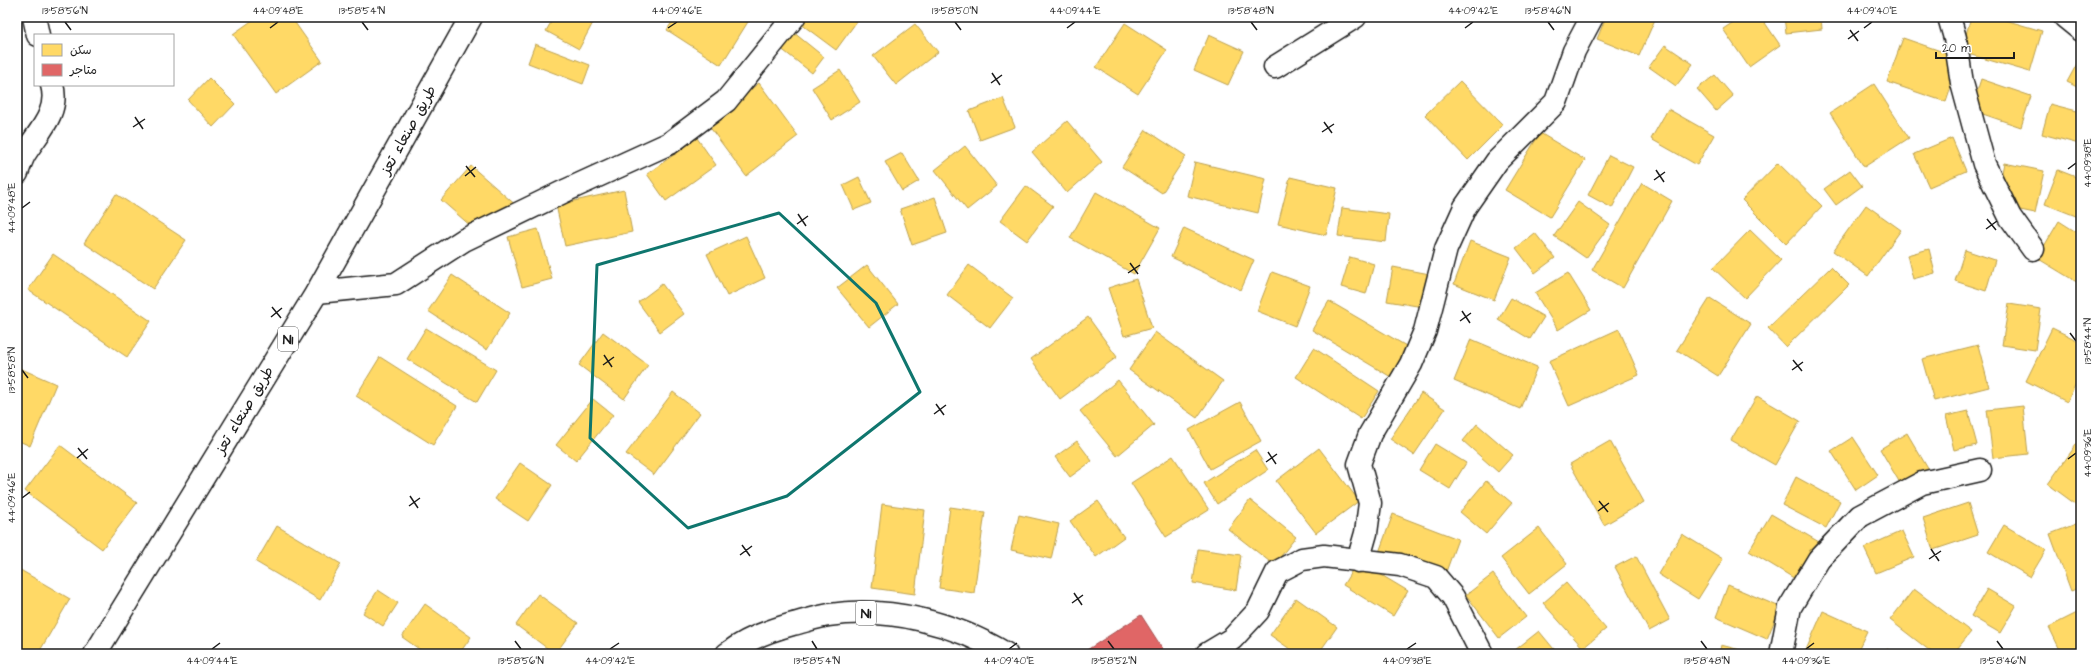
<svg xmlns="http://www.w3.org/2000/svg" width="2098" height="671" font-family="'Architects Daughter','Playpen Sans Arabic',sans-serif">
<style>
.homes{fill:#ffd966;stroke:#bba050}
.shops{fill:#e06666;stroke:#a55050}
.lines{fill:none;stroke-linecap:round;stroke-linejoin:round}
.minor-casing{stroke:#1c1c1c;stroke-width:25}
.trunk-casing{stroke:#1c1c1c;stroke-width:25}
.minor{stroke:#fff;stroke-width:22}
.trunk{stroke:#fff;stroke-width:22}
.marked{fill:none;stroke:#0f766e;stroke-width:3;stroke-linejoin:round}
.ticks{fill:none;stroke:#1c1c1c;stroke-width:1.5}
.labels{text-anchor:middle;stroke-width:4;stroke-linejoin:round;paint-order:stroke}
.shield{fill:#fff;stroke:#606060;stroke-width:1}
.shield-label{font-size:14px;font-weight:bold;fill:#1c1c1c}
.street-label{font-size:15px;fill:#1c1c1c;stroke:#fff}
.neatline{fill:none;stroke:#1c1c1c;stroke-width:1.5}
.ticks-label{font-size:10px;text-anchor:middle;fill:#1c1c1c}
</style>
<rect width="100%" height="100%" fill="#fff"/>
<filter id="ink" filterUnits="userSpaceOnUse"><feTurbulence type="fractalNoise" baseFrequency=".025" numOctaves="2"/><feDisplacementMap in="SourceGraphic" scale="8" xChannelSelector="R" yChannelSelector="G"/><feConvolveMatrix kernelMatrix="1 2 1 2 8 2 1 2 1" color-interpolation-filters="sRGB"/></filter>
<g filter="url(#ink)">
<path class="homes" d="M257,17H291L322,61L276,94L233,34Z
M554,17H596L579,49L546,31Z
M675,17H751L721,65L667,30Z
M800,17H860L836,50L797,21Z
M1606,17H1656L1639,56L1597,39Z
M1741,17H1761L1780,45L1749,67L1723,29Z
M1784,17H1821L1822,29L1786,33Z
M1971,17H1995L2042,31L2030,72L1961,52Z
M1125,23L1167,50L1138,94L1096,67Z
M915,24L938,52L896,85L873,56Z
M788,28L824,57L812,73L775,44Z
M1209,35L1244,51L1228,85L1194,70Z
M1903,38L1961,58L1946,102L1887,82Z
M535,44L590,65L583,84L528,63Z
M1665,45L1693,64L1676,86L1649,67Z
M2078,62L2081,64V89L2067,82Z
M840,70L860,102L832,120L812,88Z
M1715,75L1733,96L1716,111L1697,89Z
M209,78L235,104L213,127L188,100Z
M1981,79L2031,96L2021,127L1971,110Z
M1460,81L1503,125L1468,160L1425,115Z
M759,83L798,136L746,176L706,122Z
M1874,84L1909,138L1864,167L1830,113Z
M1003,98L1015,127L980,140L969,111Z
M2050,104L2081,112L2079,144L2042,134Z
M1668,109L1714,135L1697,165L1651,139Z
M1067,121L1102,162L1067,193L1032,152Z
M1146,130L1186,156L1162,193L1122,167Z
M1540,133L1585,160L1550,217L1505,190Z
M697,138L716,165L666,201L647,174Z
M1952,138L1966,171L1929,187L1914,154Z
M965,146L997,186L967,210L935,170Z
M902,153L919,181L902,191L885,162Z
M1609,155L1633,167L1612,208L1588,195Z
M1195,162L1266,179L1258,213L1187,196Z
M1778,163L1822,206L1786,244L1742,200Z
M2004,163L2044,171L2035,213L1995,205Z
M471,166L518,207L488,241L441,200Z
M1850,170L1862,186L1836,205L1824,189Z
M2058,170L2081,179V218L2045,204Z
M859,177L871,203L854,210L843,185Z
M1290,177L1337,188L1326,235L1278,224Z
M1642,183L1672,201L1623,288L1592,270Z
M1026,186L1053,206L1027,241L1000,221Z
M624,190L632,232L565,246L556,205Z
M1096,192L1160,228L1134,274L1070,238Z
M116,194L186,240L153,289L84,243Z
M935,197L947,233L912,245L900,209Z
M1578,202L1610,225L1586,258L1554,236Z
M1866,205L1901,230L1868,276L1833,251Z
M1342,208L1389,214L1386,242L1338,236Z
M2059,221L2081,235L2080,284L2037,258Z
M1184,228L1254,260L1241,290L1171,257Z
M538,229L552,279L522,287L508,237Z
M1750,230L1781,260L1745,298L1713,268Z
M1535,233L1555,258L1535,273L1516,248Z
M746,236L765,278L727,296L707,254Z
M1470,241L1511,257L1494,300L1454,284Z
M1929,249L1935,273L1913,279L1907,255Z
M1965,250L1995,260L1986,291L1955,281Z
M53,254L151,321L127,357L28,290Z
M1350,257L1374,264L1366,294L1341,287Z
M867,265L898,304L869,327L837,288Z
M969,265L1013,298L990,328L947,295Z
M1393,267L1435,275L1429,308L1387,301Z
M1831,267L1849,285L1786,347L1768,328Z
M1272,272L1310,286L1295,326L1257,311Z
M1568,273L1591,310L1558,330L1535,293Z
M452,275L510,313L487,350L428,311Z
M1136,279L1152,328L1124,336L1108,288Z
M662,284L684,314L660,332L638,302Z
M1511,298L1544,317L1530,339L1498,320Z
M1710,298L1751,324L1718,376L1677,350Z
M1329,301L1408,347L1391,377L1312,330Z
M2009,304L2041,309L2035,350L2002,345Z
M1088,317L1117,357L1060,399L1031,359Z
M426,328L496,370L477,402L407,359Z
M2052,328L2081,342V373L2067,402L2026,381Z
M1619,329L1639,375L1569,406L1549,361Z
M603,332L648,365L624,399L579,365Z
M1155,332L1223,381L1197,418L1129,370Z
M1471,339L1537,367L1520,409L1454,381Z
M1978,345L1989,387L1934,401L1922,359Z
M1314,348L1379,391L1361,419L1296,377Z
M380,357L457,406L433,445L356,396Z
M17,367L56,384L30,446L17,440Z
M1118,380L1154,425L1117,456L1080,411Z
M673,392L700,413L654,475L626,454Z
M1421,393L1445,409L1414,455L1390,439Z
M1757,396L1800,421L1775,465L1731,440Z
M593,399L613,415L576,461L556,445Z
M1240,402L1261,441L1210,469L1189,430Z
M2023,406L2028,454L1993,458L1987,410Z
M1968,411L1977,445L1954,450L1946,416Z
M1477,424L1513,455L1498,472L1463,441Z
M1907,433L1937,484L1910,500L1880,449Z
M1853,437L1878,475L1856,490L1831,451Z
M2081,438V501L2078,506L2048,484Z
M1077,441L1092,461L1070,477L1055,457Z
M1610,441L1644,502L1604,525L1570,464Z
M1435,444L1466,463L1450,489L1419,470Z
M60,445L137,503L102,549L25,491Z
M1319,448L1359,501L1316,533L1276,481Z
M1255,450L1268,470L1217,504L1204,483Z
M1173,456L1209,510L1166,537L1131,483Z
M520,463L552,485L528,521L495,499Z
M1796,477L1840,501L1826,528L1782,505Z
M1486,481L1512,503L1486,534L1460,512Z
M1250,500L1296,537L1274,565L1228,529Z
M1098,501L1124,537L1096,557L1070,521Z
M1968,503L1978,535L1933,550L1923,518Z
M882,504L925,510L915,594L872,588Z
M950,507L985,512L974,593L939,588Z
M1393,514L1458,539L1443,580L1378,555Z
M1771,514L1819,542L1797,580L1749,551Z
M1019,515L1059,524L1051,559L1011,550Z
M2081,522V587L2071,591L2050,534Z
M2004,525L2046,550L2030,577L1988,552Z
M277,526L341,564L320,600L256,562Z
M1539,528L1567,564L1529,594L1501,558Z
M1902,531L1914,557L1876,573L1864,548Z
M1682,534L1723,559L1698,599L1658,574Z
M1198,549L1241,555L1236,590L1193,583Z
M1636,556L1670,620L1649,631L1615,567Z
M1358,561L1408,591L1393,616L1343,585Z
M17,568L70,599L38,654H24L17,650Z
M1493,574L1526,617L1499,638L1466,595Z
M1566,583L1606,629L1583,648L1543,603Z
M1728,585L1780,607L1767,639L1716,617Z
M1914,589L1971,632L1953,654H1934L1890,620Z
M1987,589L2016,606L2000,633L1971,616Z
M378,590L398,603L383,626L363,613Z
M538,594L578,623L555,654L516,625Z
M1296,598L1337,627L1318,654H1297L1270,635Z
M425,604L471,637L459,654H426L402,637Z
M1823,611L1867,631L1856,654H1816L1806,650Z
M2081,611V647L2066,654H2062L2049,627Z
M1539,631L1558,654H1510Z
M1721,645L1756,654H1719Z
M1887,649L1896,654H1885Z"/>
<path class="shops" d="M1141,615L1166,654H1089L1087,650Z"/>
<g class="lines">
<g class="minor-casing">
<path id="minor" d="M34,17L38,35
M1949,17L1955,38L1962,83L1984,164L2010,217L2033,249
M2065,17L2081,30
M1275,67L1355,17
M17,173C19,167 21,161 24,155C37,133 60,113 52,85
M317,292L396,284L464,240L567,190L670,143L726,101L794,17
M1358,561L1366,533L1370,503L1359,464L1370,434L1411,364L1425,331L1446,249L1465,207L1497,161L1556,102L1574,51L1592,17
M1207,654L1232,639L1258,611L1277,572L1302,559L1324,556L1400,565L1436,577L1453,597L1482,654
M1781,654L1790,607L1819,559L1860,516L1922,483L1980,470"/>
</g>
<g class="trunk-casing">
<path id="trunk" d="M95,654L317,292L471,17
M727,654C746,639 771,630 793,624C805,621 817,617 829,615C889,606 954,623 1006,654"/>
</g>
<use href="#minor" class="minor"/>
<use href="#trunk" class="trunk"/>
</g>
</g>
<path class="marked" d="M779,213L876,303L920,392L787,496L688,528L590,438L597,265Z"/>
<path class="ticks" d="M65,22L71,30M362,22L368,30M955,22L961,30M1251,22L1257,30M1548,22L1554,30M270,28L278,22M668,28L677,22M1067,28L1075,22M1465,28L1473,22M1864,28L1872,22M1850,30L1858,41M1848,39L1859,31M992,73L1000,85M991,83L1002,75M135,117L143,129M1324,122L1332,133M133,127L145,119M1322,132L1334,124M466,166L475,177M2068,169L2076,163M1656,170L1664,182M465,176L476,167M1654,180L1665,172M22,208L30,202M798,214L806,226M1987,219L1996,230M797,224L808,216M1986,229L1997,221M1130,263L1138,274M1128,273L1140,265M272,307L281,318M1462,311L1470,323M271,317L282,308M1460,321L1471,313M2070,333L2076,341M604,355L612,367M1793,360L1802,371M603,365L614,357M22,370L28,378M1792,370L1803,362M936,404L944,415M934,414L946,405M78,448L87,459M1268,452L1276,464M77,458L88,449M2068,459L2076,453M1266,462L1277,454M410,496L418,508M22,498L30,492M1599,501L1608,512M409,506L420,498M1598,511L1609,503M742,545L750,556M1931,549L1939,561M740,555L752,546M1929,559L1941,551M1074,593L1082,605M1072,603L1083,595M515,641L521,649M812,641L817,649M1108,641L1114,649M1701,641L1707,649M1997,641L2003,649M212,649L220,643M610,649L619,643M1009,649L1017,643M1407,649L1416,643M1806,649L1814,643"/>
<g class="labels">
<g class="shield">
<rect x="278" y="327" width="20" height="24" rx="3"/>
<rect x="856" y="601" width="20" height="24" rx="3"/>
</g>
<g class="shield-label">
<text x="288" y="344">N1</text>
<text x="866" y="618">N1</text>
</g>
<g class="street-label">
<text transform="translate(408 130) rotate(-61)" y="5">طريق صنعاء تعز</text>
<text transform="translate(244 410) rotate(-59)" y="5">طريق صنعاء تعز</text>
</g>
</g>
<rect width="2098" height="671" fill="none" stroke="#fff" stroke-width="44"/>
<rect x="34" y="34" width="140" height="52" fill="#ffffff" stroke="#a4a4a4"/>
<rect x="42" y="44" width="20" height="12" fill="#ffd966" stroke="#a4a4a4"/>
<text x="70" y="54" font-size="12" fill="#1c1c1c">سكن</text>
<rect x="42" y="64" width="20" height="12" fill="#e06666" stroke="#a4a4a4"/>
<text x="70" y="74" font-size="12" fill="#1c1c1c">متاجر</text>
<path d="M1936 52v6h78v-6" fill="none" stroke="#1c1c1c" stroke-width="2"/>
<text x="1942" y="52" font-size="12" fill="#1c1c1c" stroke="#ffffff" stroke-width="3" paint-order="stroke">20 m</text>
<rect x="22" y="22" width="2054" height="627" class="neatline"/>
<g class="ticks-label">
<text x="65" y="14">13°58'56"N</text>
<text x="278" y="14">44°09'48"E</text>
<text x="362" y="14">13°58'54"N</text>
<text x="677" y="14">44°09'46"E</text>
<text x="955" y="14">13°58'50"N</text>
<text x="1075" y="14">44°09'44"E</text>
<text x="1251" y="14">13°58'48"N</text>
<text x="1473" y="14">44°09'42"E</text>
<text x="1548" y="14">13°58'46"N</text>
<text x="1872" y="14">44°09'40"E</text>
<text transform="translate(2087 163) rotate(-90)" y="4">44°09'38"E</text>
<text transform="translate(11 208) rotate(-90)" y="4">44°09'48"E</text>
<text transform="translate(2087 341) rotate(-90)" y="4">13°58'44"N</text>
<text transform="translate(11 370) rotate(-90)" y="4">13°58'58"N</text>
<text transform="translate(2087 453) rotate(-90)" y="4">44°09'36"E</text>
<text transform="translate(11 498) rotate(-90)" y="4">44°09'46"E</text>
<text x="212" y="664">44°09'44"E</text>
<text x="521" y="664">13°58'56"N</text>
<text x="610" y="664">44°09'42"E</text>
<text x="817" y="664">13°58'54"N</text>
<text x="1009" y="664">44°09'40"E</text>
<text x="1114" y="664">13°58'52"N</text>
<text x="1407" y="664">44°09'38"E</text>
<text x="1707" y="664">13°58'48"N</text>
<text x="1806" y="664">44°09'36"E</text>
<text x="2003" y="664">13°58'46"N</text>
</g>
</svg>
